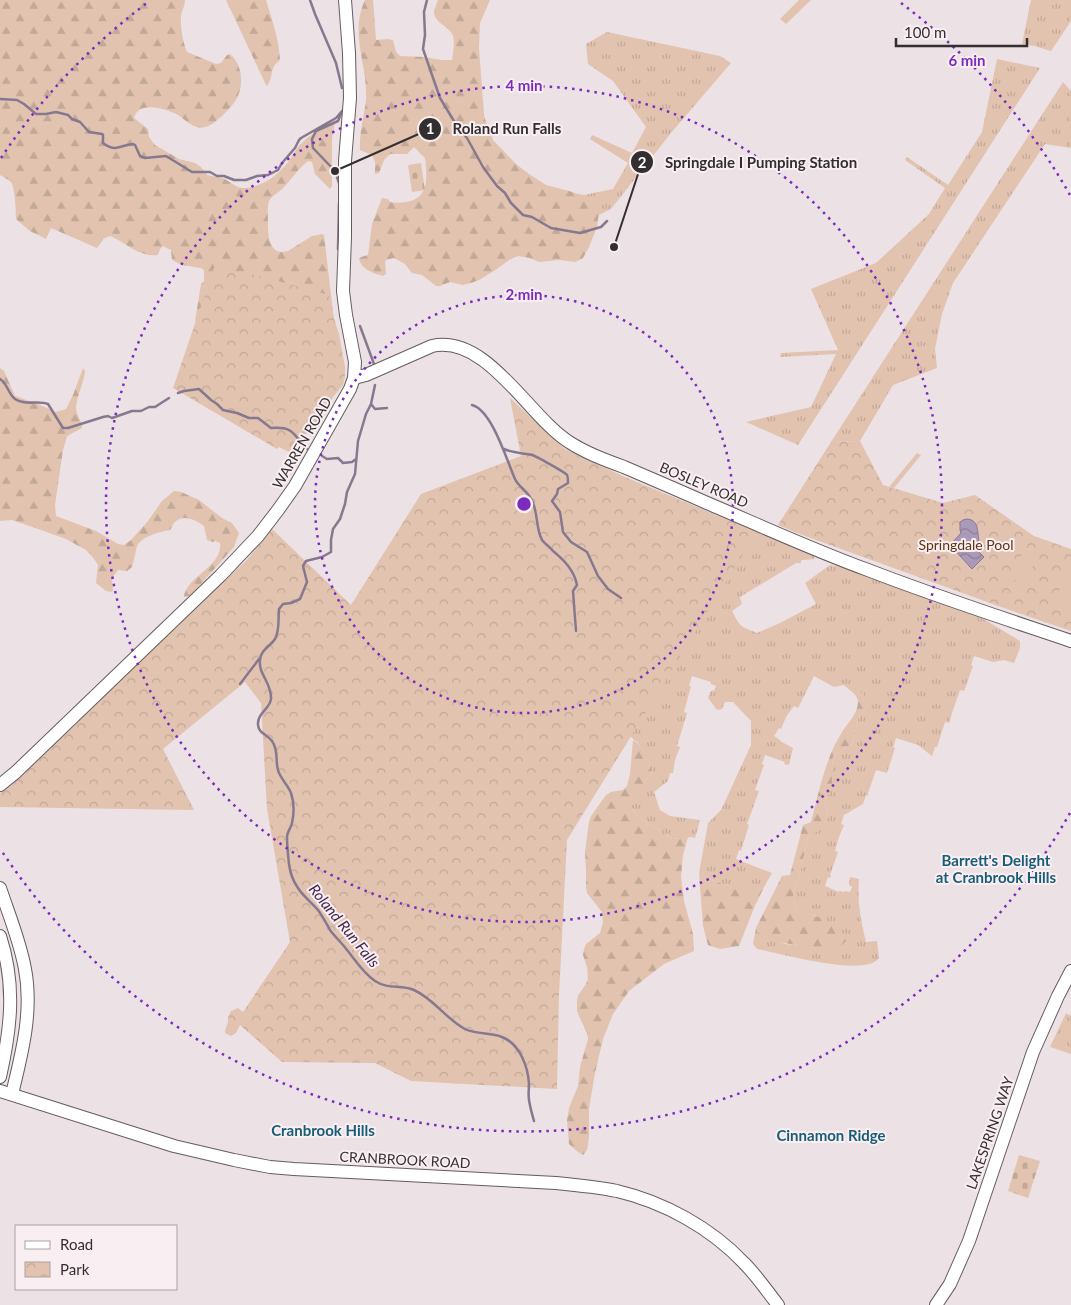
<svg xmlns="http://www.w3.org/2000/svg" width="1071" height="1305" font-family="Lato,sans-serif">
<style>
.grass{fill:url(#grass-tufts)}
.forest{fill:url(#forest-firs)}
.cemetery{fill:url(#cemetery-stones)}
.park{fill:url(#park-crowns)}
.pitch{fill:#e2c3af}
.water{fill:url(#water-waves);stroke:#86798f}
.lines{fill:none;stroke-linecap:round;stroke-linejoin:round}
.stream{stroke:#86798f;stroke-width:2.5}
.tertiary-casing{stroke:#655c5e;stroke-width:14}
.tertiary{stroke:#fff;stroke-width:12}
.ring{fill:none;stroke:#7b2cbf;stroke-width:2.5;stroke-dasharray:2.5 5}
.labels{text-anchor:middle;stroke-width:4;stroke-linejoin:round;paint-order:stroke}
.street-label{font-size:14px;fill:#332f30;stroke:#f9eef1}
.park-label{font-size:14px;fill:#5e3312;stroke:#f9eef1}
.neighbourhood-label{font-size:15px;font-weight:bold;fill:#175d78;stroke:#f9eef1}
.water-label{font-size:15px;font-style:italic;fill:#3d2650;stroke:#f9eef1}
.centre{fill:#7b2cbf;stroke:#f9eef1;stroke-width:2.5}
.ring-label{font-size:15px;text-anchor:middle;font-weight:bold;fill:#7b2cbf;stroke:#f9eef1;stroke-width:4;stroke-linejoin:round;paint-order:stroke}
.leader{fill:none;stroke:#332f30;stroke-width:2}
.callout-dot{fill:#332f30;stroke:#f9eef1;stroke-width:2}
.mark-label{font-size:15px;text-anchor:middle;font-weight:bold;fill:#fff}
.callout-label{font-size:15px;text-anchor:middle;font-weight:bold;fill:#332f30;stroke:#f9eef1;stroke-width:4;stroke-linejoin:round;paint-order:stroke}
</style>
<defs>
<pattern id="grass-tufts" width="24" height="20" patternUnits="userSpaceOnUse" patternTransform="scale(1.25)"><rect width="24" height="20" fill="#e2c3af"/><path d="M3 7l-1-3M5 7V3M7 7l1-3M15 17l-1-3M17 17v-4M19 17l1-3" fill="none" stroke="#c2a897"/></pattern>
<pattern id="forest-firs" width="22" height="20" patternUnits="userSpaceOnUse" patternTransform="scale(1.25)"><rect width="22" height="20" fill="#e2c3af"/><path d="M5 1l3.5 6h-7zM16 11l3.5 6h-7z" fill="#c2a897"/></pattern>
<pattern id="cemetery-stones" width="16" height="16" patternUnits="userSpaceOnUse" patternTransform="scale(1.25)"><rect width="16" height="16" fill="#e2c3af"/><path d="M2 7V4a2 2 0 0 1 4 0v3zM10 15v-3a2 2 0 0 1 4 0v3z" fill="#c2a897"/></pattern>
<pattern id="park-crowns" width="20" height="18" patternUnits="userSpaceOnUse" patternTransform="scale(1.25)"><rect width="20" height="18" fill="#e2c3af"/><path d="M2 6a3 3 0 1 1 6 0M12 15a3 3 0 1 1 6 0" fill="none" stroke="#c2a897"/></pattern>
<pattern id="water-waves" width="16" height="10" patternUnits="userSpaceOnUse" patternTransform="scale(1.25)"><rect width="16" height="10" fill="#aa99b8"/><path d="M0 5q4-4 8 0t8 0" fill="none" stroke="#8b7d96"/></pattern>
</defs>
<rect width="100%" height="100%" fill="#ece1e4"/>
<path class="grass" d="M799,0H811L786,24L780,19Z
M1031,0H1071V21L1051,51L1034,46L1022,44Z
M607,32L720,56L731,63L671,133L611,209L599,215L490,185L478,163L470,33L483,137L535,187L584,195L613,189L628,163L590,139L592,135L632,153L646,127L613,81L588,64L586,44Z
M997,59L1040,68L798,445L746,422L811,407L836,354L780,357L781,353L838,350L811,289L876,263L929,214L945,188L905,160L907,157L948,185L982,132Z
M1063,82L1071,91V148L1045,144L953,283L942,314L935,349L937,368L893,385L860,441L831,442Z
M917,453L921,455L894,488L889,487Z
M752,530L814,556V559L802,560L801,561V563H796L740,597L742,604L732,611C741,628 740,626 757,633L780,623L816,604L805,583L830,565L843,567L977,615L1020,641V648L1014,663L1004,660L993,662L974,656L971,665L973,666L964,691L960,690L952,713L949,723L945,722L937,747H935L932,756L918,745L896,738L893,747L895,748L887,773L876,770L868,793V796L866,795L863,804L844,815L841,824L844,825L839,837L835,851L838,852L830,875L831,876L830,878L828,877L825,886L839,892V891L844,892L845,891L850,892L852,887L849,885L850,877L859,879C857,901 861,921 866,942L877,941L879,958C865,978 780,953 757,949L753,944L756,928L761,935L785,944L803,946L817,916L803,912L795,905L793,894L800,874L808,836L821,829L828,817L825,800L832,787V766L833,756L853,743L858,719L868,705L844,685L834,687L814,676L810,684L811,685L809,686L798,708L794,706L786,717L781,729L779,728L774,736L780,740V741L793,748L789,765L784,764L785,762L765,755L762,764L764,765L755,790L759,791L747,824L749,825L741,851L739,850L736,859L772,873L764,887H732L711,880L699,873L708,823L721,810L751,745V721L733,702H725L722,709L717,710L708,698L710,692H711L712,690L714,691L716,686L711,684V682L692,676L689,686H691L684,712L687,713L677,746L680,747L675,760L673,773H670L668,781L654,792L660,810L670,816L700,820L695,838L692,837L672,839L660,830L647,823L638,816L631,806L626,804L652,773C649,764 646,754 640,746C637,740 633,741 629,734Z
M1066,1013L1071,1016V1054L1050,1047Z"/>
<path class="forest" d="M0,0H185C185,6 182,10 181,16C180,26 183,43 187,52L216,64L221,63L227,55L230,54C243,65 244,86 236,100C232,106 226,112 221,117C216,121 211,126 205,127C203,128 199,128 197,127C191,126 184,119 178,115C166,109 139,100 134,118L148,129L149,137L155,145L179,159L195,163L201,167L207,175C212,176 217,177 222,178C229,180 235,188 243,188C263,188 281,173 291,158C295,152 298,146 303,142C310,135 326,124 335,120L332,139V186L330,189L315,174L312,162L308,161C297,169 291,181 281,190C277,193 271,197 269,201C267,207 268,215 268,221C268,234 268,257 288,251L312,236L322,234L324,235L334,320L201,323L195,321L201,284L204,281V270L201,268L182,265L172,260L171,250L163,246L160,249L158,255C140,258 125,242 110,236L103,239L97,248L51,228L46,239L30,231L16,219C16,212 15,187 11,182C8,179 3,177 0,175Z
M226,0H266C272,20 279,39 280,60C268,69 275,75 267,86L266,85Z
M365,0H373L376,40L388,39L393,40L396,52L400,56L424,57L442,60H452C453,53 455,42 453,36C450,26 433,23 434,11C435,8 437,3 438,0H490L480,23L479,48L484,114L485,119L493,140L516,164L529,174L546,185L569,191L595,200L598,204L599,213L597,227L589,247L583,258L575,262L560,260L539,262L530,258L518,256L509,260L497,269L479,280L471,283L463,285L450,282L440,286H436L422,275L412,273L405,264L394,258L386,260L385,262L386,274L383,276C373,273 362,270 359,259L361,257L368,255L372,224L382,198L388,199L390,202C396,203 400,203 406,202C430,198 427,177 425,158L414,147L407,154H390L384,160L379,173L375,174V162L372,155L360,150C359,133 364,117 366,100C368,65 349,34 365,0Z
M0,368L4,371L15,396L38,404L56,412L66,409L73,395L83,368L85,371C84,383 77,395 76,408C76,415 82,421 82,428L67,436L63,450L55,505L56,516L96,531L118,544L124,545L131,540L148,521L162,501L174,491L181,492L199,500L222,518L232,523L239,533L234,547L190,596L184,597C186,576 223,567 220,543L215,541L213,542L207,540L204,526C196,520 182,513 174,523C172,525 172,528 170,530C160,532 142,536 137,546C136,549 134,562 132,567L127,571L118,570L112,578L113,591L111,592L106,591L96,583L98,565L92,556L86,550L66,539L41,530L12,520L0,521Z
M844,685L863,693L868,705L858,719L853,743L833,756L832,766V787L825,800L828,817L821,830L808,836L800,874L793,894L795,905C813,920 836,916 847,940L841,946L824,950L767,940L761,935L756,928L782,876L790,875L803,825L811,822C819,792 825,759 842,732C848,723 858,713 858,702C858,695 849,689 844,685Z
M633,740C645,747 648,761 652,773L627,804L631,806L638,816L647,823L660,830L672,839L688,837L683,855L681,877L684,901L693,934L694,951L664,964L629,991L613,1014L603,1039L595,1073L589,1109V1138L587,1150L583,1155L578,1152L569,1144L567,1120L569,1108L578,1086L580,1067L588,1039L587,1033L579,1016L577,1011V999L579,994L586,984L588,979L587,967L583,955L584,949L586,944L600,933L603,922L602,912L587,893L586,888V870L585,852L589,822L591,816L606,795L611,792L623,790L627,786L630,774Z
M699,873L711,880L732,887H764L754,908L739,946L720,949L708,945L703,926Z"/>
<path class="cemetery" d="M421,163L425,190L412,192L408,165Z
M1019,1155L1040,1161L1028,1198L1008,1191Z"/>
<path class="park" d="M214,268L260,276L329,295L333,315L339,334L345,367V377L343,385L333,397L323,415L310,432L302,436L295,450L291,453L279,447L277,449L173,388Z
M510,398L565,449L625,477L757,532L567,840L559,995L557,1089L411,1081L375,1063L282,1062L240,1025L236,1033L231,1036L225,1033C225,1027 229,1024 228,1017L231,1011L238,1008L243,1012L290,942L267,809L261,703L245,682L163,749L194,810L0,807V793L75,725L125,673L183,618L246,561L272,529L351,605L421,494L521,456Z
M860,441L883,485L943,503L975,495L1034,536L1071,549V631L1001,607L797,533L778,525L831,442Z"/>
<path class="pitch" d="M1023,550L1037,555L1026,584L1012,579Z
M1064,575L1071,577V610L1055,604Z"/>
<path class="water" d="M967,519C979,520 977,531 979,540L973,546L984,557L972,569L950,545L961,533L960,530V522L963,520Z"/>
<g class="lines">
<path class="stream" d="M310,0L315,14L336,63L342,88
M427,0L424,12L425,35L423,49L440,98L457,126L467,138L483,167L497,186L505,193L511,203L523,215L532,217L551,228L580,233L601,227L607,221
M0,99L17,100L24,104L36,114H46L56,112L68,115L72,119L80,122L89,132L102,134L103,135V143C116,153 120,145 133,144L135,145L140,156L145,158L166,156L192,172H210L217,176H224L234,180H246L257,176L268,175L278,170L282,163L295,148L299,140L301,138L336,118L343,110
M339,183L335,171L313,148L312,139L316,131L338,121L341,114
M338,249L339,203
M360,326L374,364
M0,379C8,384 8,394 15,399C25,406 38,400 48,404L63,428H68L103,417L108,416L112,418L132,411H141L149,407H155L169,398
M375,385L371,404L366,414L358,441L355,474L347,492L345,504L340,519L333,529L331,540V552L322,557L306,561L303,566L307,582L300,599L291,603L283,604L279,609C278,618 280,630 275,639C270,647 261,649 260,660C258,674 272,683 271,699C270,709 257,713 258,725C259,734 267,734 272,741C279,751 275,760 278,770C280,778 288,785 291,793C294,802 294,814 292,823C291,828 287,832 287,837C287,846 288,855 289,864C290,872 293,881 298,888C303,896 312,903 318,910C323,917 326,923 330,930C335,937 342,943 347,950C356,961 363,973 375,981C389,990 400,984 414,990C434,999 446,1019 465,1029C477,1035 491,1032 502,1037C520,1044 528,1067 529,1084C529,1090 528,1094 529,1100C530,1107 532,1114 534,1121
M178,393L184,391L199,389L211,400L217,404L223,410L237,413L249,418H258L271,428C287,427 292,429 301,443C305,449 301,446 307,449
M371,404L375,409L387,408
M472,405C492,410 507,461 515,479C519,488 529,491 533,503C538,515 536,529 542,540C545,544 550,547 553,551C564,560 574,570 577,585L573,591L576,631
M504,449C513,453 523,453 532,455C536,456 566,473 567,475C568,477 568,480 568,483L558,489L557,494L552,501L560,512L563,532L571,542L587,552L598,576L608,589L621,598
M322,456L327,459L338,458L343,463L352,462L356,459
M240,684L259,659"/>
<g class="tertiary-casing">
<path id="tertiary" d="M354,378L366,375L432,346C487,334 529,417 569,442C586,453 605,460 624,467C652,479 680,491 707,503C761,526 813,550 868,570C935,596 1003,618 1071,641
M0,785L16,772L221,575L258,536L278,510L295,486L350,389L354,378L355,362L346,315L343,291L345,237V161L350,98L349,53L345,0
M0,888C9,915 20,941 25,969C33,1011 22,1053 12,1094
M0,936C16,985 11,1028 0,1077
M0,1091L174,1146L234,1160L270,1167L294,1169L556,1183C577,1185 597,1187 617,1191C664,1202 711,1228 744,1263C757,1276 767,1291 778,1305
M936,1305L950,1284L969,1241L1033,1052L1058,996L1071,971"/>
</g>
<use href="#tertiary" class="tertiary"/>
</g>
<g class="ring">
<circle cx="524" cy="504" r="209"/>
<circle cx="524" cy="504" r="418"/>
<path d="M1070 813A627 627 0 0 1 1 850M1 158A627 627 0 0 1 147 3M901 3A627 627 0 0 1 1070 195"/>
</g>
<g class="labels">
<g class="street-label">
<text transform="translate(302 443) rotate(-60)" y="5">WARREN ROAD</text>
<text transform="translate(704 485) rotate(23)" y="5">BOSLEY ROAD</text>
<text transform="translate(990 1133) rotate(-71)" y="5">LAKESPRING WAY</text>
<text transform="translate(405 1160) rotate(3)" y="5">CRANBROOK ROAD</text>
</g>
<g class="park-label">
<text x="966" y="550">Springdale Pool</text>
</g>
<g class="neighbourhood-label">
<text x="996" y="866">Barrett's Delight<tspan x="996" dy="17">at Cranbrook Hills</tspan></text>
<text x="323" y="1136">Cranbrook Hills</text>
<text x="831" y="1141">Cinnamon Ridge</text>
</g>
<g class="water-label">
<text transform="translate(344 926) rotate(51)" y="5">Roland Run Falls</text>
</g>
</g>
<circle cx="524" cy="504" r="8" class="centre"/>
<g class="ring-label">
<text x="967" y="66">6 min</text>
<text x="524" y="91">4 min</text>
<text x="524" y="300">2 min</text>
</g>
<path class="leader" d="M335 171L430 129M614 247L642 162"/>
<g class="callout-dot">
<circle cx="335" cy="171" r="5"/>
<circle cx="614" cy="247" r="5"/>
<circle cx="430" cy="129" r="12"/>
<circle cx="642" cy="162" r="12"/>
</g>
<g class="mark-label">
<text x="430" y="134">1</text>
<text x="642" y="168">2</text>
</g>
<g class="callout-label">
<text x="507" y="134">Roland Run Falls</text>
<text x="761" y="168">Springdale I Pumping Station</text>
</g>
<rect x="15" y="1225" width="162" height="65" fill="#f9eef1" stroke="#aaa2a4"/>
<rect x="25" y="1241" width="25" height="8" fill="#ffffff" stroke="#aaa2a4"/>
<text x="60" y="1250" font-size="15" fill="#332f30">Road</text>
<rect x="25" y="1262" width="25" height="15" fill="url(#park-crowns)" stroke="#aaa2a4"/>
<text x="60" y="1275" font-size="15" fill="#332f30">Park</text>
<path d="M896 38v8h131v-8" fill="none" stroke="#332f30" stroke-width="2.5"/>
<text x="904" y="38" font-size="15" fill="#332f30" stroke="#f9eef1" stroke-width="4" paint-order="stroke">100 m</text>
</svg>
